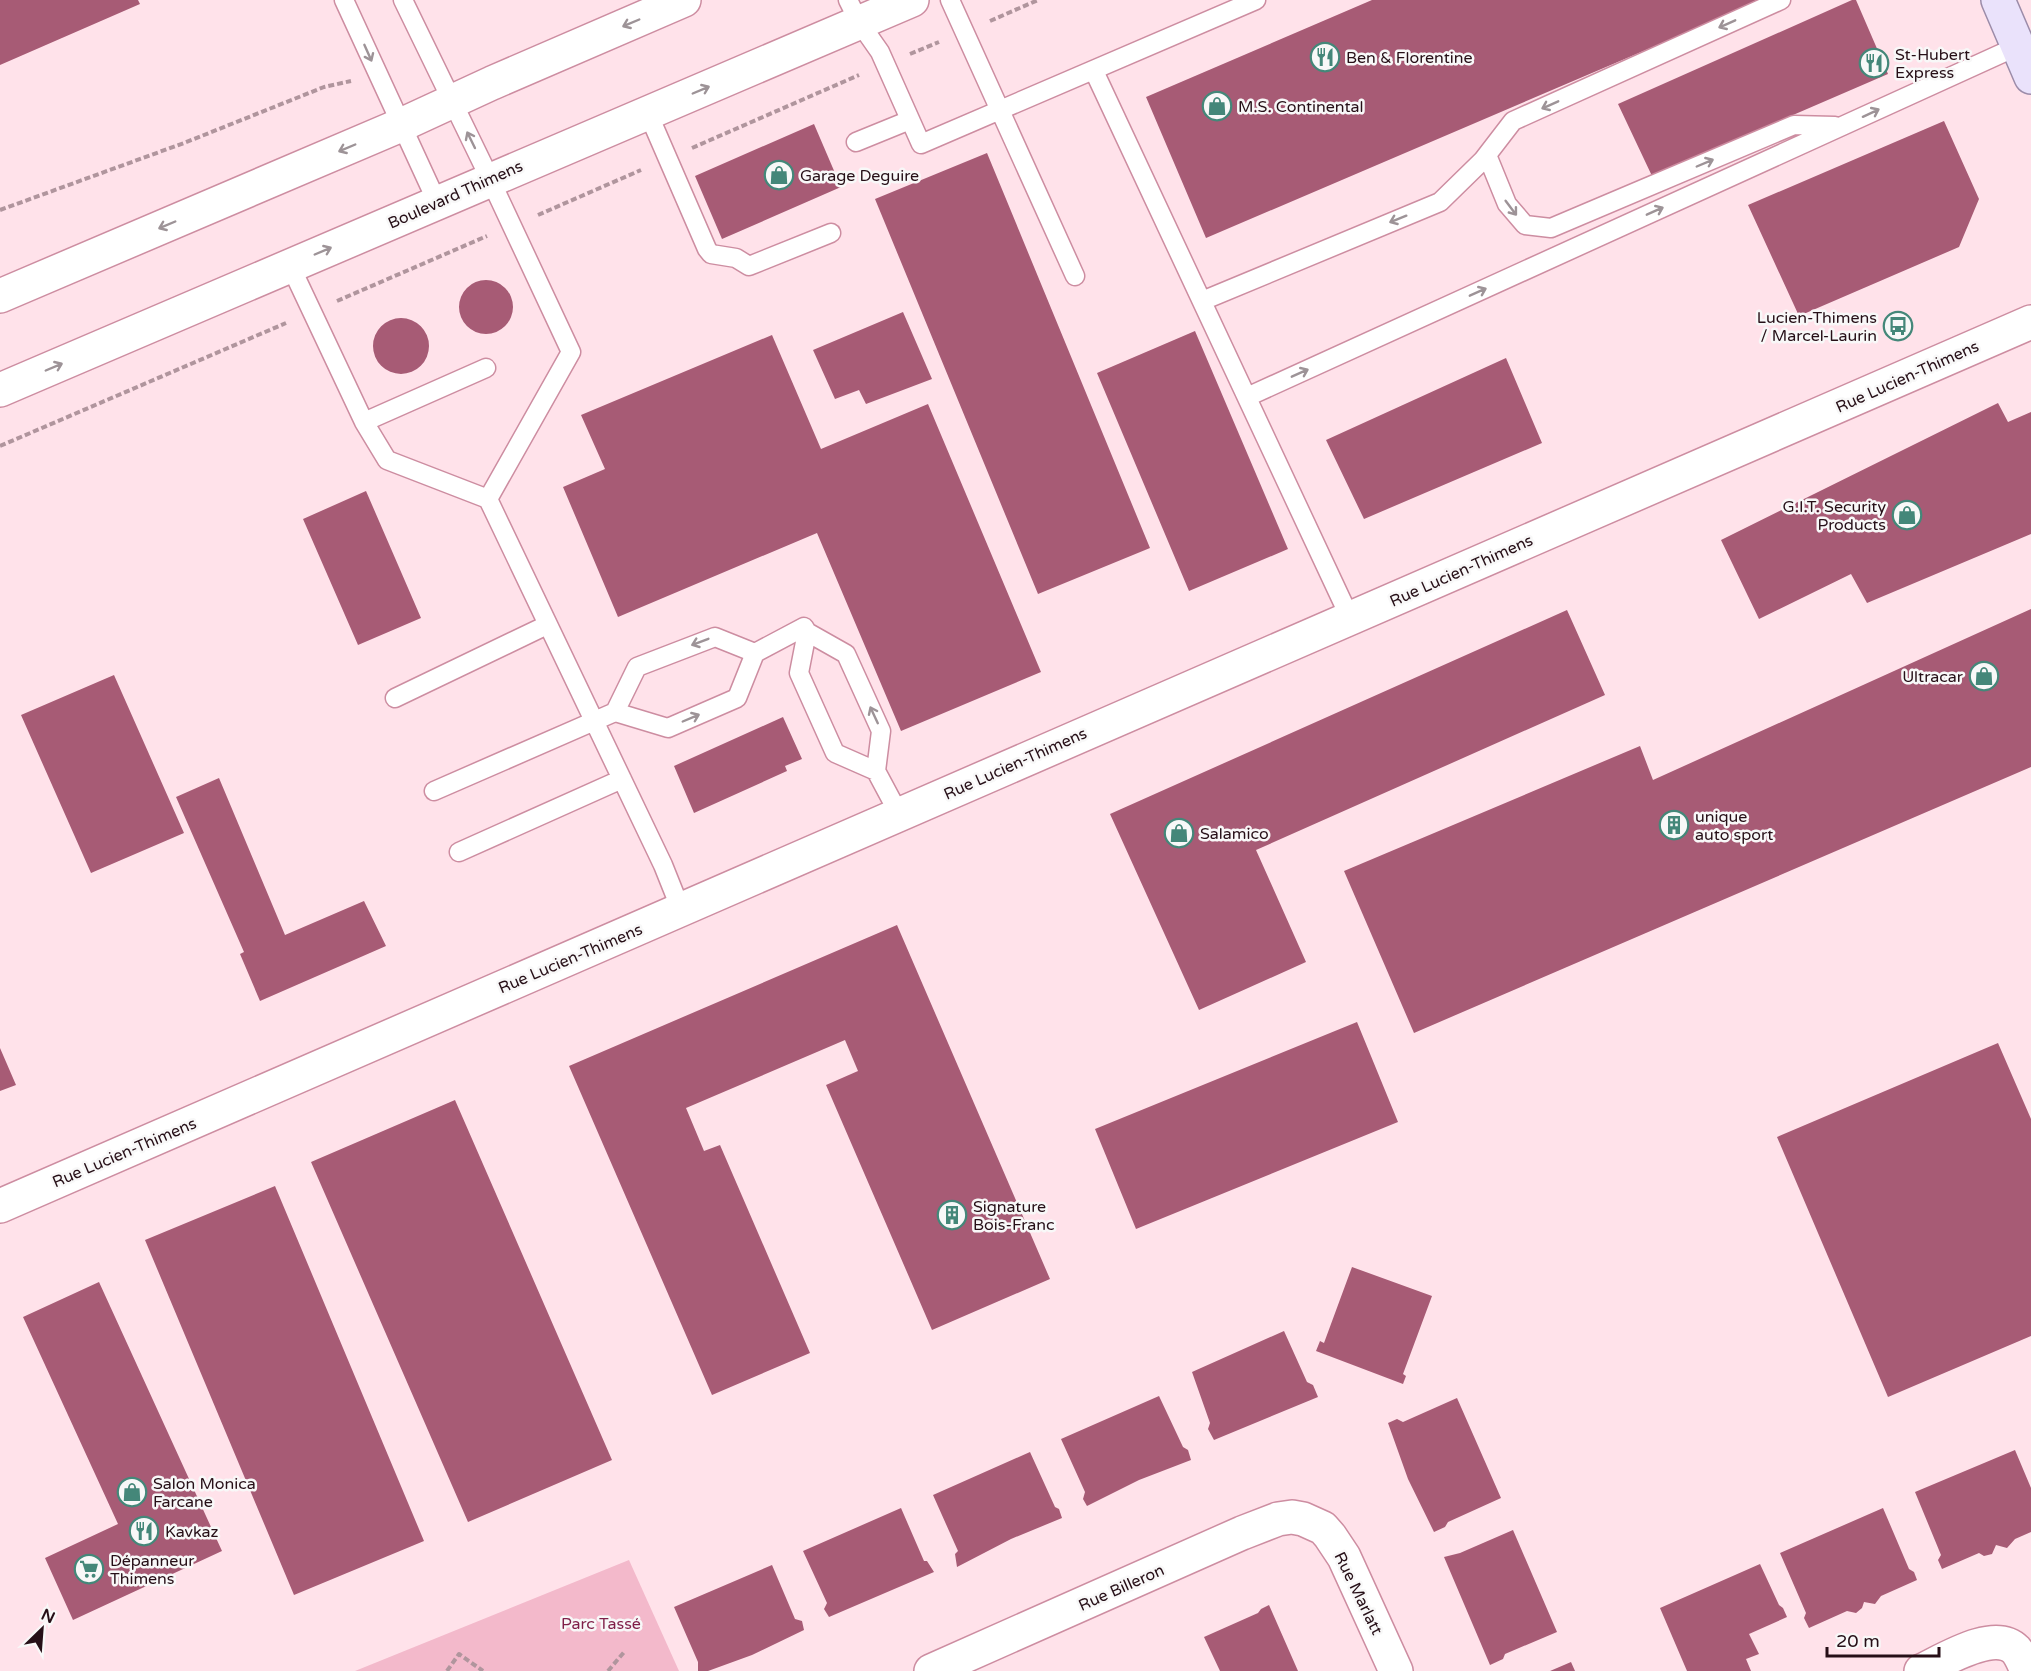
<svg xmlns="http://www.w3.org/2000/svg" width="2031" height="1671" font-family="'Varela Round',sans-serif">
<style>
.green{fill:#f3b9cb}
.building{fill:#a75b75}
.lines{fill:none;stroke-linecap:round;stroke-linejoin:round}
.service-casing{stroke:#cd8da1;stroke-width:21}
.minor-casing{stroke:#cd8da1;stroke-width:36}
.tertiary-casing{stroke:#cd8da1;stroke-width:36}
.primary-casing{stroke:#9c8ca9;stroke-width:36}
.path{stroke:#b0959d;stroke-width:4;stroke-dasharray:6 3;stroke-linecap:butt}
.service{stroke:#fff;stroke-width:18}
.minor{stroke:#fff;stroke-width:33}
.tertiary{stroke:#fff;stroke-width:33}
.primary{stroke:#eae2fb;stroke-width:33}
.oneway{stroke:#9d9397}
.labels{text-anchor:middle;stroke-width:5;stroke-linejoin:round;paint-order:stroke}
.poi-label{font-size:16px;fill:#260f17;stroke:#f8f8f8;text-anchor:start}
.street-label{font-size:16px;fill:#260f17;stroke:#f8f8f8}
.park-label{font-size:16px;fill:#7f1f48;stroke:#f8f8f8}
</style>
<rect width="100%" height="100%" fill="#ffe2ea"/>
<path class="green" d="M629,1560L679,1671H355Z"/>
<path class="building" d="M0,0H138L140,4L0,65Z
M1372,0H1763L1206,238L1146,97Z
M1852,0H1856L1888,74L1652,176L1618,104Z
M1944,121L1979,199L1959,247L1799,316L1748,205Z
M814,124L841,187L722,239L695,176Z
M987,153L1150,548L1038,594L875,199Z
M459 307a27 27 0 1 1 54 0a27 27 0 1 1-54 0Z
M903,312L932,379L866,404L859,390L835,399L813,350Z
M373 346a28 28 0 1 1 56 0a28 28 0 1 1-56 0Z
M1195,331L1288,549L1189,591L1097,373Z
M772,335L821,449L928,404L1041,672L901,731L817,533L618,617L563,487L605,469L581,415Z
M1506,358L1542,443L1364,519L1326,440Z
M1998,403L2008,422L2031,412V534L1867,603L1851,574L1759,619L1721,540Z
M366,491L421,618L358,645L303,519Z
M2031,609V767L1414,1033L1344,871L1640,746L1653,780Z
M1567,610L1605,695L1256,850L1306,962L1199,1010L1110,814Z
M114,675L184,833L91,873L21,715Z
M783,717L802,759L785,766L787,771L694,813L674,766Z
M219,778L285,935L364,901L386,946L260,1001L240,954L244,952L176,797Z
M897,925L1050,1279L932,1330L826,1085L858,1071L845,1040L686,1108L704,1151L720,1145L810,1353L712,1395L569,1066Z
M1357,1022L1398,1122L1136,1229L1095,1129Z
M1998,1043L2031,1119V1336L1888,1397L1777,1137Z
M0,1048L16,1085L0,1091Z
M455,1100L612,1460L468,1522L311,1162Z
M275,1186L424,1541L294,1595L145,1240Z
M1352,1267L1432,1296L1403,1374L1406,1376L1403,1384L1316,1351L1320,1341L1324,1343Z
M99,1282L222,1551L73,1620L45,1558L118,1524L23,1317Z
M1284,1331L1307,1382L1313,1385L1318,1397L1214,1440L1208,1429L1210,1423L1192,1372Z
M1159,1396L1183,1447L1188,1450L1191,1460L1139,1480L1087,1506L1083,1499L1085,1492L1061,1439Z
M1457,1398L1501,1498L1448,1522L1445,1527L1434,1532L1408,1479L1388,1423L1397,1419L1403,1422Z
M2015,1450L2031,1488V1532L2015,1539L2007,1548L1996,1545L1992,1554L1984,1556L1979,1553L1942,1569L1938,1560L1941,1555L1915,1492Z
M1030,1452L1055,1507L1059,1509L1062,1518L1011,1539L957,1567L955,1554L958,1551L933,1495Z
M901,1508L924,1561H927L934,1572L829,1617L824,1609L827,1603L803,1551Z
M1883,1508L1909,1569L1914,1572L1917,1580L1881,1596L1875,1604L1864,1602L1862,1608L1856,1613L1847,1611L1809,1628L1804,1618L1806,1613L1780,1553Z
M1513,1530L1557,1632L1505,1654L1503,1659L1490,1665L1444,1557L1460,1553Z
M1760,1564L1779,1605L1783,1608L1787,1617L1749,1634L1759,1654L1746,1659L1751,1671H1687L1660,1608Z
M772,1565L795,1619L802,1621L804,1630L752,1655L708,1671H698V1662L674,1607Z
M1269,1605L1298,1671H1220L1204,1637L1258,1613L1261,1609Z
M1571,1662L1575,1671H1550Z"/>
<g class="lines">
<g class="service-casing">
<path id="service" d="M344,0L437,202
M403,0L490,179L571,352L488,499L663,865L681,910
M848,0L859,22L880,52L921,144L1256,0
M950,0L1075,276
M1094,71L1350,618
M648,113L707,249L711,254L736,258L749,266L831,233
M856,142L910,120
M1487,155L1507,204L1525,225L1551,228L1794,125L1835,126
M290,265L364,422L387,460L488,499
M1202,301L1440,202L1483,160L1513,121L1781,0
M1247,397L2018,46
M364,422L486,368
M395,698L547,625
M615,712L637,667L715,637L755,653
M876,771L835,753L799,673L807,632L846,654L881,731L876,771L899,814
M434,791L615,712L668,728L737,698L755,653L804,627L807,632
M459,852L622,779"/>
</g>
<g class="minor-casing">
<path id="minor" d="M0,1206L2031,322
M931,1671L1242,1533L1278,1519L1292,1517L1303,1519L1323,1528L1330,1536L1344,1557L1396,1671
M1921,1671C1943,1661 1994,1628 2016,1650C2021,1656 2024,1664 2027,1671"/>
</g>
<g class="tertiary-casing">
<path id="tertiary" d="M0,296L401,125L492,83L684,0
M0,390C303,259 607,129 912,0"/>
</g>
<g class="primary-casing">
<path id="primary" d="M1998,0L2031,77"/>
</g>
<path class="path" d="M990,21L1038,0
M910,54L939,42
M692,148L859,75
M0,210L184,143L324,87L351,81
M538,215L641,170
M337,301L487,236
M0,446L286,323
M447,1671L459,1654L483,1671
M608,1671L625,1651"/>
<use href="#service" class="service"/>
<use href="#minor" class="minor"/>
<use href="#tertiary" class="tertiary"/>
<use href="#primary" class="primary"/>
</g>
<defs><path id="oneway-shaft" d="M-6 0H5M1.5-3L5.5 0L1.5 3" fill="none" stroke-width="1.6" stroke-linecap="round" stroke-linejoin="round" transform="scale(1.5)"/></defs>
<g class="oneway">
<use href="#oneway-shaft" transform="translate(631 23) rotate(157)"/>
<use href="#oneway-shaft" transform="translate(1727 24) rotate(156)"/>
<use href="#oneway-shaft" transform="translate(368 53) rotate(66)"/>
<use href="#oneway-shaft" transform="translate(701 90) rotate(-23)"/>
<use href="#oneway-shaft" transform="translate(1550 105) rotate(156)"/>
<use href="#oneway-shaft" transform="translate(1871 113) rotate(-25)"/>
<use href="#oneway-shaft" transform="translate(471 140) rotate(-116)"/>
<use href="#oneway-shaft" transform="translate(347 148) rotate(157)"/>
<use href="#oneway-shaft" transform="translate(1705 163) rotate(-23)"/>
<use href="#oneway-shaft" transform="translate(1511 208) rotate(53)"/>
<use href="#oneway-shaft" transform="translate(1655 211) rotate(-24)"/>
<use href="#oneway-shaft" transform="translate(1398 219) rotate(158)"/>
<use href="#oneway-shaft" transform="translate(167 225) rotate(157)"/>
<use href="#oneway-shaft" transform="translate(323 251) rotate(-23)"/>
<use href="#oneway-shaft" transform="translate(1478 292) rotate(-24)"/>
<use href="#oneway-shaft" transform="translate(54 367) rotate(-23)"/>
<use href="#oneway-shaft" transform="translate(1300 373) rotate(-24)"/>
<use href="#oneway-shaft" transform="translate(700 642) rotate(159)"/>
<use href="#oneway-shaft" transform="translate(874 715) rotate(-115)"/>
<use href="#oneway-shaft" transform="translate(691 718) rotate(-23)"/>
</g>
<defs>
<g id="restaurant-ring" transform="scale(1.5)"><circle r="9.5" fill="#f8f8f8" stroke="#448779" stroke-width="1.5"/><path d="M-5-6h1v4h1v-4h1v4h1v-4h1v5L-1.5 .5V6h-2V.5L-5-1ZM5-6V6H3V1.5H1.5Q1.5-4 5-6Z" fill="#448779"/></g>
<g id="shop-ring" transform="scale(1.5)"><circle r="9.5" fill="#f8f8f8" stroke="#448779" stroke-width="1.5"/><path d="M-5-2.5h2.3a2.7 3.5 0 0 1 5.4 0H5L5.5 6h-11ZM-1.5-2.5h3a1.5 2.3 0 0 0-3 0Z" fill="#448779"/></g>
<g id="bus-ring" transform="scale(1.5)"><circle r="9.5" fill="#f8f8f8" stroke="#448779" stroke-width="1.5"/><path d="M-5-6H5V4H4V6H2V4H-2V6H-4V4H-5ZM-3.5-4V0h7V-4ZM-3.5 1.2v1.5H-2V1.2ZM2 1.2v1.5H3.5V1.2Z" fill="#448779"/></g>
<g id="building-ring" transform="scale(1.5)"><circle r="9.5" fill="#f8f8f8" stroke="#448779" stroke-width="1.5"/><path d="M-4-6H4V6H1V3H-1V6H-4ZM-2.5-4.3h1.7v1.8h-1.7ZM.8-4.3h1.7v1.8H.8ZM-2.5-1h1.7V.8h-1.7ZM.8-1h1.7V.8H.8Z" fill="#448779"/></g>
<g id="supermarket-ring" transform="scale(1.5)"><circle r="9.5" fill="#f8f8f8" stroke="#448779" stroke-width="1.5"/><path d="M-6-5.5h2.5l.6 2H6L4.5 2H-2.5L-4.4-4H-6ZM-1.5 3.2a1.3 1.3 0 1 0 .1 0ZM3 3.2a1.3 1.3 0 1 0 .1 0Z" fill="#448779"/></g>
</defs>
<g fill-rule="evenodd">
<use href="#restaurant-ring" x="1325" y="57"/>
<use href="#restaurant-ring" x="1874" y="63"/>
<use href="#shop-ring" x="1217" y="106"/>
<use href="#shop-ring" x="779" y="175"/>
<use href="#bus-ring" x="1898" y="326"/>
<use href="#shop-ring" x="1907" y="515"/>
<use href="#shop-ring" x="1984" y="676"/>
<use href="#building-ring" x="1674" y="825"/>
<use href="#shop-ring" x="1179" y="833"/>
<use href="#building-ring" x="952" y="1215"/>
<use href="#shop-ring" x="132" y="1492"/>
<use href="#restaurant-ring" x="144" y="1531"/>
<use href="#supermarket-ring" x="89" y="1569"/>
</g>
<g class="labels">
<g class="poi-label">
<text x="1895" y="60">St-Hubert<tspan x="1895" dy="18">Express</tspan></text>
<text x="1346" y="63">Ben &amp; Florentine</text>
<text x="1238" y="112">M.S. Continental</text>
<text x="800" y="181">Garage Deguire</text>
<text x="1877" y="323" text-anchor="end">Lucien-Thimens<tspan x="1877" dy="18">/ Marcel-Laurin</tspan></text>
<text x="1886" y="512" text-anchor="end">G.I.T. Security<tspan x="1886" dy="18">Products</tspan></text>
<text x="1963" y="682" text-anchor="end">Ultracar</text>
<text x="1695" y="822">unique<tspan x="1695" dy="18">auto sport</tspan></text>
<text x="1200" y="839">Salamico</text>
<text x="973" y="1212">Signature<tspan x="973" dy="18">Bois-Franc</tspan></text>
<text x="153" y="1489">Salon Monica<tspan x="153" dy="18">Farcane</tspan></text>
<text x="165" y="1537">Kavkaz</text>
<text x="110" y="1566">Dépanneur<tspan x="110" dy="18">Thimens</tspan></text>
</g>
<g class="street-label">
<text transform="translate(455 194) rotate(-24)" y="6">Boulevard Thimens</text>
<text transform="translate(1907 376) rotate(-24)" y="6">Rue Lucien-Thimens</text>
<text transform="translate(1461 570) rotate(-24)" y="6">Rue Lucien-Thimens</text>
<text transform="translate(1015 763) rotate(-24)" y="6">Rue Lucien-Thimens</text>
<text transform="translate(570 958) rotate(-23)" y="6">Rue Lucien-Thimens</text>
<text transform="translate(124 1152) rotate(-23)" y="6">Rue Lucien-Thimens</text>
<text transform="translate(1121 1587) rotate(-24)" y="6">Rue Billeron</text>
<text transform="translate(1359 1593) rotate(64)" y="6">Rue Marlatt</text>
</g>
<g class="park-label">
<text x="601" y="1629">Parc Tassé</text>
</g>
</g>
<g transform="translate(42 1629) rotate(25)" stroke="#f8f8f8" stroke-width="4.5" paint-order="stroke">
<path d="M0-4.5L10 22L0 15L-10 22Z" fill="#260f17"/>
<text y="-9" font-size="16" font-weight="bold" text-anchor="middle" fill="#260f17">N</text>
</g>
<path d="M1827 1647v9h112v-9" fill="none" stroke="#260f17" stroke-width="3"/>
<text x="1836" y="1647" font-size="18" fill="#260f17" stroke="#f8f8f8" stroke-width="4.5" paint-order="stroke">20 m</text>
</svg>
